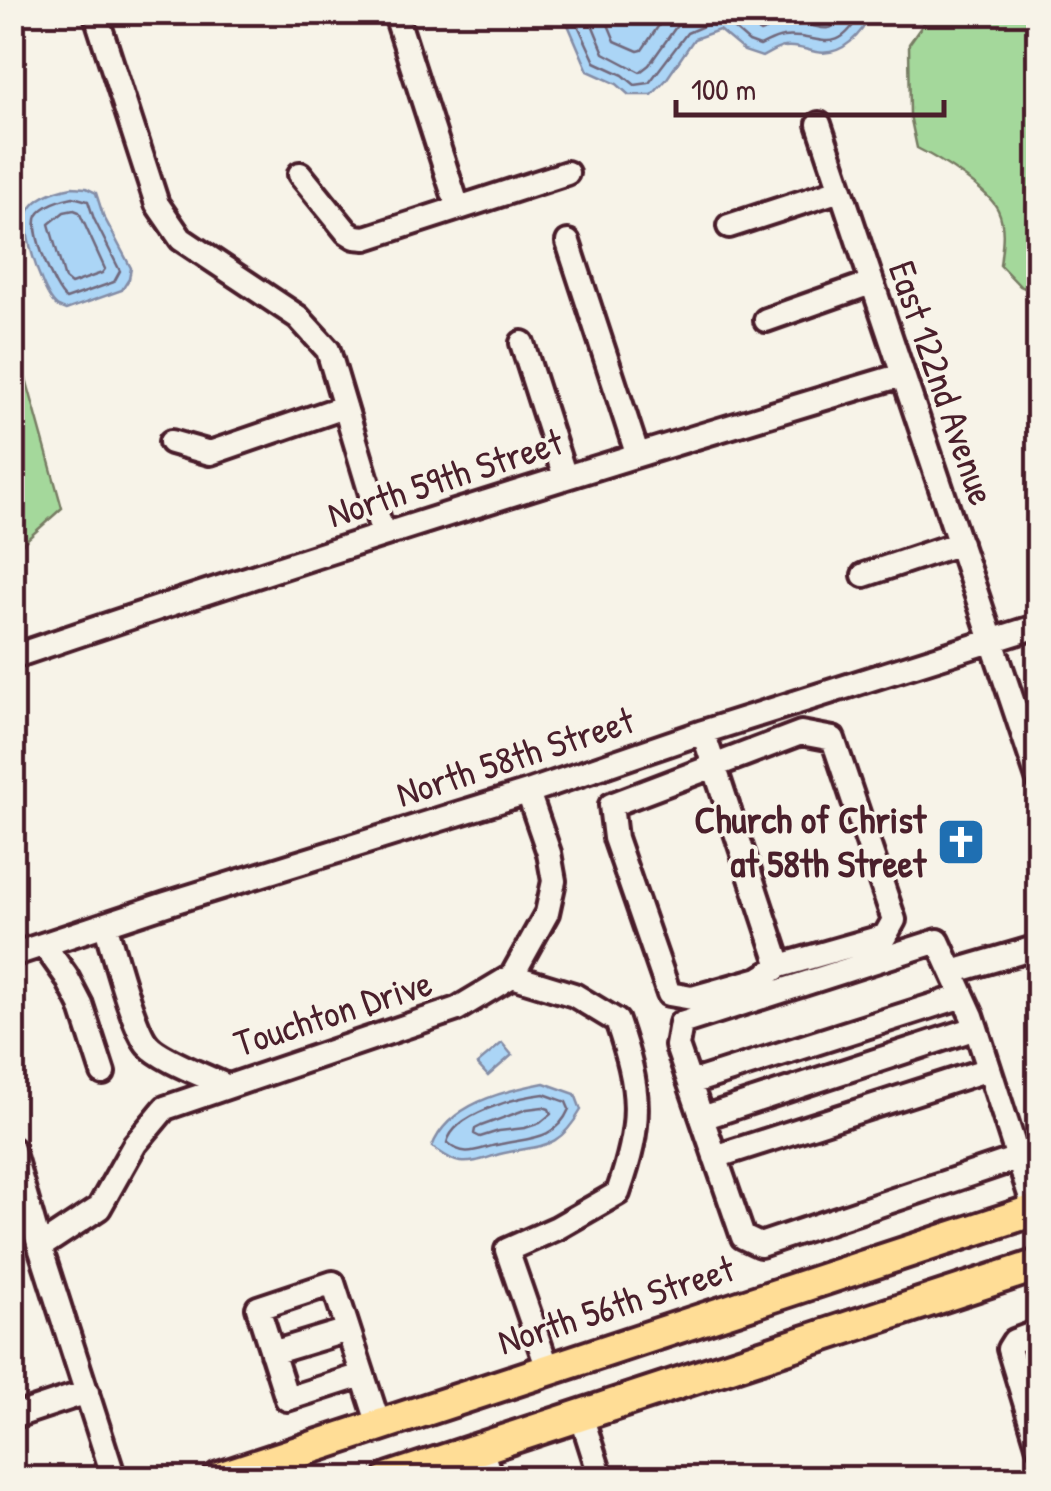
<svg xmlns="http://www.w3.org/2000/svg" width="1051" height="1491" font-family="'Patrick Hand',sans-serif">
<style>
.green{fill:#a4d89b;stroke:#777c63;stroke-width:2.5}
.water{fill:#abd5f6;stroke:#848ca5;stroke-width:2.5}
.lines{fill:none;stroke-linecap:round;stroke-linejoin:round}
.shore{stroke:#71687c;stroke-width:2.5}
.minor-casing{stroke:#4a1f2b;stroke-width:30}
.major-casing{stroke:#4a1f2b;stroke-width:38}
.minor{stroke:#f7f3e8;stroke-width:22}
.major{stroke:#ffdd96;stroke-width:30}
.labels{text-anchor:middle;stroke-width:8;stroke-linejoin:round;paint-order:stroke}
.street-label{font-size:38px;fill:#4a1f2b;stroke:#f7f3e8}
.poi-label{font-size:38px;font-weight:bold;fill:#4a1f2b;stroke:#f7f3e8;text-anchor:end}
</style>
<rect width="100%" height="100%" fill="#f7f3e8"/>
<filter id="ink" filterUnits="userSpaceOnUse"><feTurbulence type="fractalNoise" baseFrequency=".01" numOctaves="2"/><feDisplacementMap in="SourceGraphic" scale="20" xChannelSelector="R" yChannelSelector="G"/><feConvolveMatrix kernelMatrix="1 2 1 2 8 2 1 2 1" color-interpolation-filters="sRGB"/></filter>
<g filter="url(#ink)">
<path class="green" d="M931,13H1038V294L1020,286L1000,265C1002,248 1006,227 998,210C988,189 939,159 917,148L910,115L909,44Z
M12,328L62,508L13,552H12Z"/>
<path class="water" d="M558,13H872C862,33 843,57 816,52C805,50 797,45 784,47C777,48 769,53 762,57L744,51L719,30L694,39L666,80L652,95H629L617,84L588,71L566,20Z
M72,187L86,188L96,193L103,215L131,268L129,279L122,290L66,310C58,307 58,308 53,302C41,288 19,225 30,209C38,196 57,190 72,187Z
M502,1043L512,1055L488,1076L477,1064Z
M544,1083L575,1094L581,1110C557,1152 541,1144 500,1154C488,1157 474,1164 460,1162C451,1161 440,1152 432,1147C448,1104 503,1091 544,1083Z"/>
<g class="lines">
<path class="shore" d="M572,12L595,62L623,75L635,85L649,83L687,33L715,21H725L749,42L760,46C767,43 775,38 783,37C818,32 836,61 861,12
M587,12L604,53L640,72L649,65L678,24L702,12
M603,12L615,41L638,51L642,50L668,12
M734,12L760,32C773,26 786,22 802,24C826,27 828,37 847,12
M73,197L88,201L94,219L120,271L114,282L66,299C54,290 30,231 37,216C43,205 62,199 73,197Z
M74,210L79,212L105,269L102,273L71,284L65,279L49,224L64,212Z
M544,1094L566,1102L569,1109C556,1140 529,1138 501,1144C478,1148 467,1159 447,1143C453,1114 517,1097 544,1094Z
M543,1107L549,1109L551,1114L540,1123L525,1128L499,1131L480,1137L474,1134L475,1129L481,1126L527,1109Z"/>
<g class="minor-casing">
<path id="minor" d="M95,12L157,204L181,239L298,317L328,350L383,534
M395,12L458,208
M819,124L1038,778
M300,174L347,232L355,237L366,238L567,173
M729,226L840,190
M568,242L637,453
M766,320L871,283
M522,343L565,477
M171,442L210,453L344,407
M864,575L960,543
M12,657C307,557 603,464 902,375
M703,732L780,966
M801,733L833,739L894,920L885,936L780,966L759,979L692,998L669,994L615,838L611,805Z
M105,924C113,949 133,1029 148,1045C161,1060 206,1076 226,1086
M44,945L66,976L81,1005L103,1073
M12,955L166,904L528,792L703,732L1038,626
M952,972L1038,947
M512,976L574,995L617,1021C641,1091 643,1122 618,1193L557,1228L507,1250L548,1369
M690,1083L963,996
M702,1118L976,1028
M12,1149L40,1247L114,1478
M715,1157L989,1069
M1018,1158L760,1245L743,1237L677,1046L681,1023L938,941L972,1016L1035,1210
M40,1247L99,1208L135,1144L165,1108L457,1009L512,976L547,913L554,881L549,853L528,792
M1038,1332L1014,1341L1009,1349L1038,1445
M272,1353L348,1330
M362,1375L287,1399L258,1308L333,1283L379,1425
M581,1415L601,1478
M12,1417L87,1392
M481,1449L491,1478"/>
</g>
<g class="major-casing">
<path id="major" d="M219,1478L1038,1209
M390,1478L1038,1265"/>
</g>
<use href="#minor" class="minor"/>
<use href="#major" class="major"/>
</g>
</g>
<defs>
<g id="church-square" transform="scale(2.5)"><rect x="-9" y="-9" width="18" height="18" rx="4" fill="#1f6fb2" stroke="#f7f3e8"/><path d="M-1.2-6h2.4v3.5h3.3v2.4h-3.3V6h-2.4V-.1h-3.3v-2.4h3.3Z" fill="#fff"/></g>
</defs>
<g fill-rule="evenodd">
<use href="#church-square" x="961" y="842"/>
</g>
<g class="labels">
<g class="street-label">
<text transform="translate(942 383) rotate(71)" y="13">East 122nd Avenue</text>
<text transform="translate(445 478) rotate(-18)" y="13">North 59th Street</text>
<text transform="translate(515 757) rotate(-18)" y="13">North 58th Street</text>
<text transform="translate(333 1013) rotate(-18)" y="13">Touchton Drive</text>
<text transform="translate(616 1305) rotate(-18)" y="13">North 56th Street</text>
</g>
<g class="poi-label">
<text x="926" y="833">Church of Christ<tspan x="926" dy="44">at 58th Street</tspan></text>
</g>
</g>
<rect width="1051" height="1491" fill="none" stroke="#f7f3e8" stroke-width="50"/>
<rect x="25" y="25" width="1001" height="1441" fill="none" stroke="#4a1f2b" stroke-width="4" filter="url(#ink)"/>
<path d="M676 100v15h268v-15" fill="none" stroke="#4a1f2b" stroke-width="5"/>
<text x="691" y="100" font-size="30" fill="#4a1f2b" stroke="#f7f3e8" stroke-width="8" paint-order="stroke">100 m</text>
</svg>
